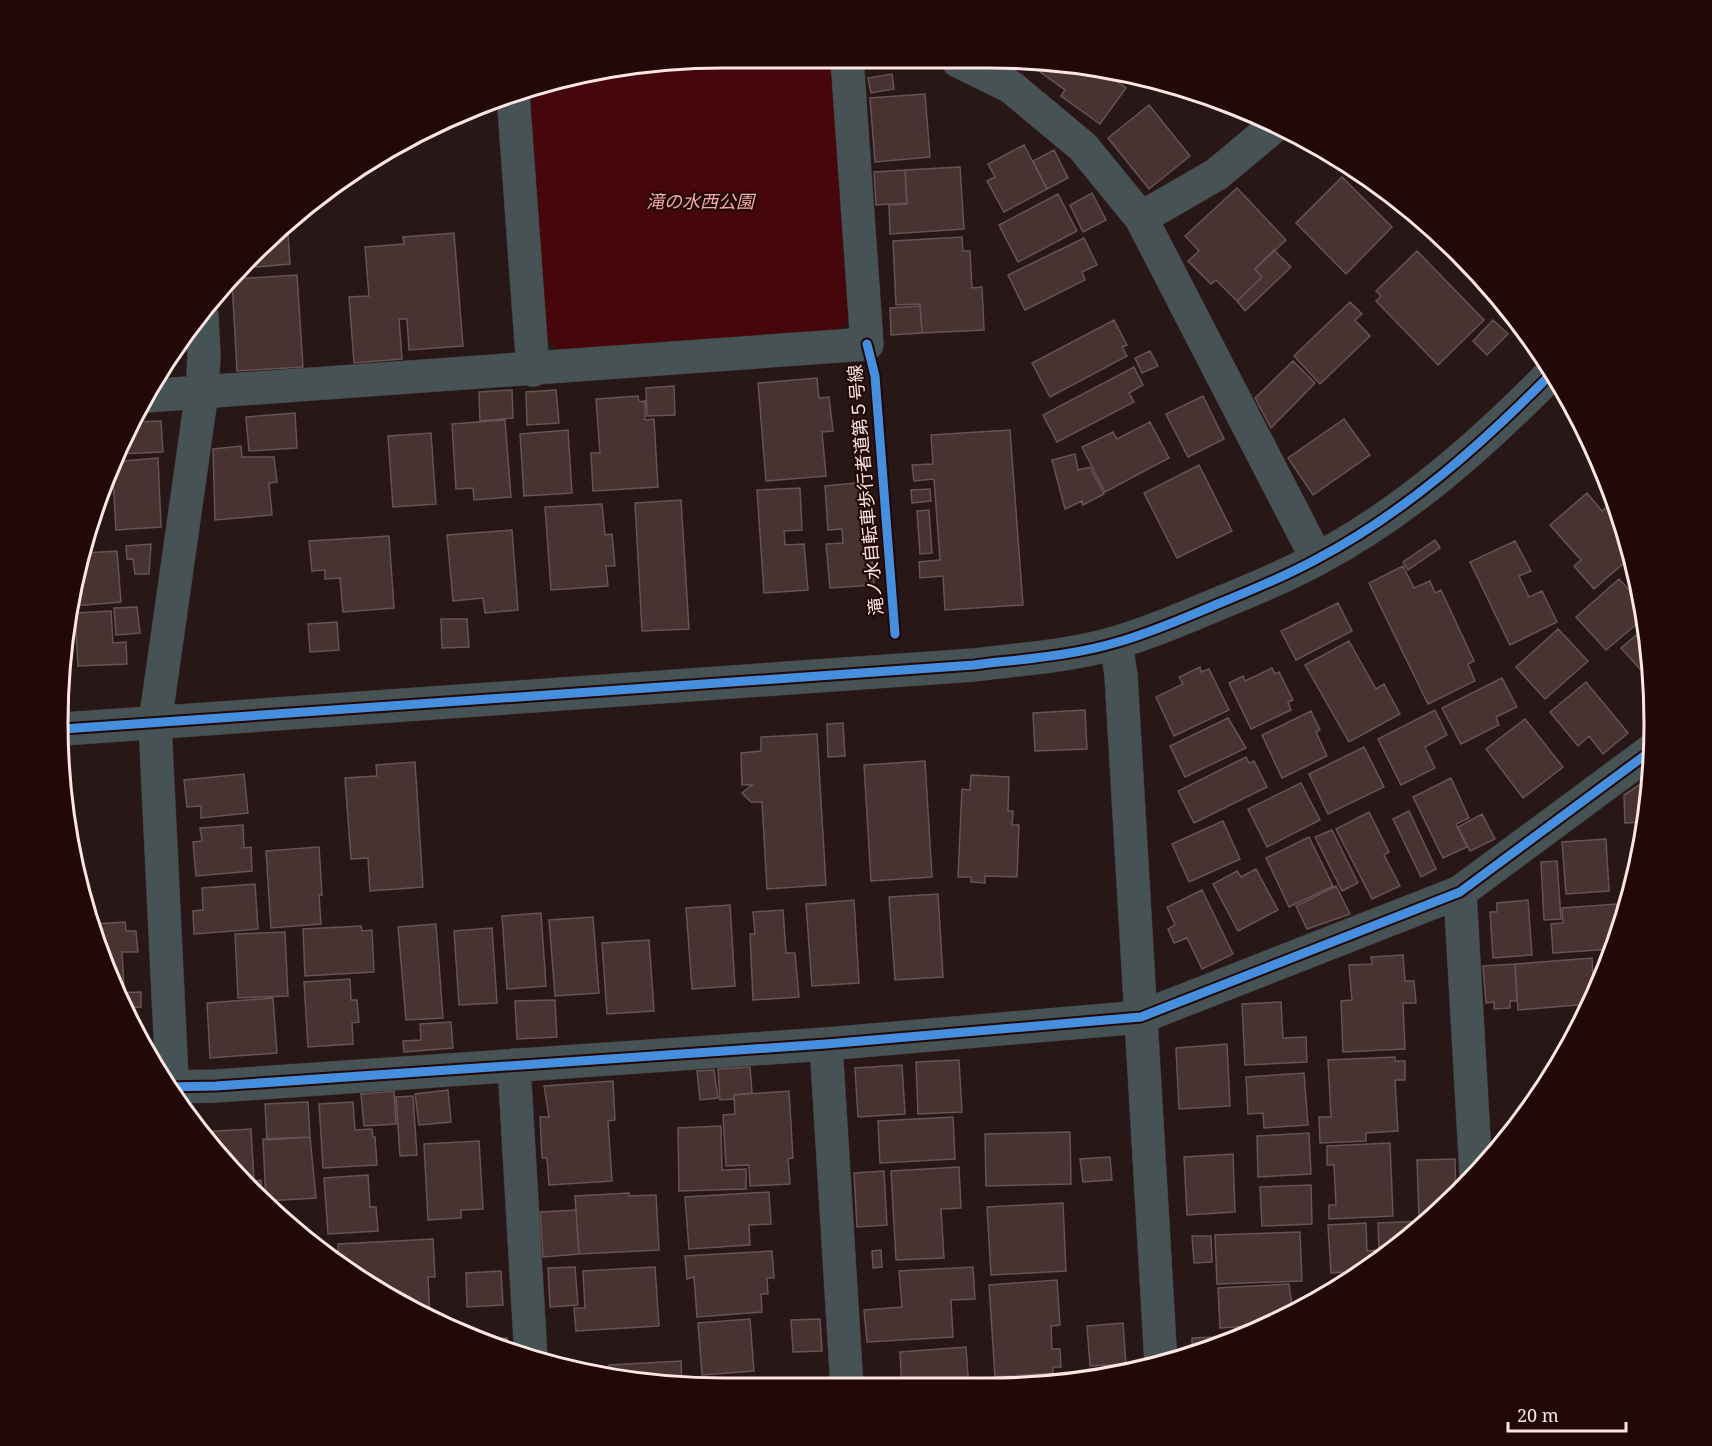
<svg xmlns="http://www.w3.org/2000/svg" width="1712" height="1446" font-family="'Noto Serif','Noto Sans JP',serif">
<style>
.green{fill:#45060c}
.building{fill:#493232;stroke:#645554;stroke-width:1.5}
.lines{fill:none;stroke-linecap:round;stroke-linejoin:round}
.minor-casing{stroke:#3f3230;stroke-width:34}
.tertiary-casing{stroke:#3f3230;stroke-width:34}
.path{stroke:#535352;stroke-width:4;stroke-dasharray:1.5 4.5;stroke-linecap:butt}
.minor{stroke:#465253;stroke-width:33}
.tertiary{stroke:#465253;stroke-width:33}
.cycleway-casing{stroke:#220807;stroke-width:13}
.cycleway{stroke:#468fdf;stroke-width:9}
.labels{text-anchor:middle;stroke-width:4.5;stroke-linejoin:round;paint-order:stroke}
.park-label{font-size:18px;font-style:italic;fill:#f5aba6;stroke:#220807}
.street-label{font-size:18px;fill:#fbe6e4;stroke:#220807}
.rim{fill:none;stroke:#fbe6e4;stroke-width:3}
</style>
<rect width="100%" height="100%" fill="#271716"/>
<path class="green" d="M723,57L833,59L851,316L836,333L563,354L543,335L526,89L551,80Z"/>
<path class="building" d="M1045,62L1076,63L1113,70L1109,76L1126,88L1100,124L1061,96L1065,90L1039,71Z
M892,74L894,89L871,93L868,78Z
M925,94L930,157L875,162L870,98Z
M1149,105L1190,156L1149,189L1108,138Z
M1024,145L1047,189L1004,212L987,181L995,177L988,164Z
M1054,150L1068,178L1047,189L1033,161Z
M960,167L964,229L890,234L889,205L907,204L905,170Z
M905,170L907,203L876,205L874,172Z
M1342,177L1392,227L1346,274L1296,223Z
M1237,188L1286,240L1255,269L1262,277L1237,301L1216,280L1211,284L1188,261L1199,251L1185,236Z
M1092,193L1106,220L1083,232L1070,205Z
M1058,194L1077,231L1018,262L999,225Z
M287,220L290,264L244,268L284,222Z
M454,233L463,346L409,350L407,319H399L402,359L354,363L349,297L369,296L365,247L404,244L403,237Z
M962,237L963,251H970L972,288L982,287L984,330L922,333L920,304L896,305L893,241Z
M1084,238L1097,265L1082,272L1085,280L1025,310L1008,275Z
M1274,250L1291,267L1245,311L1237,301L1262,277L1255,269Z
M1417,251L1484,320L1438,365L1376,301L1381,296L1376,291Z
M297,275L303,367L237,371L232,281L234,279Z
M1350,302L1362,314L1355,320L1370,336L1320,384L1294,356Z
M920,306L922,333L891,335L890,308Z
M1114,320L1127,345L1122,347L1127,356L1050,397L1032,363Z
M1493,320L1508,334L1487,355L1473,341Z
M1150,351L1158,366L1142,373L1135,358Z
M1293,361L1315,383L1271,428L1255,398Z
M1134,367L1143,385L1129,393L1134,402L1057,442L1043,415Z
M817,378L819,398L829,397L833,431L822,432L826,476L766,481L758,383Z
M674,386L675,415L647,416L646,388Z
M512,390L513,418L480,421L479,392Z
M556,390L559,423L527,425L526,392Z
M638,396L639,402L645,401V420L654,419L658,487L593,491L591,453H600L596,399Z
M1203,396L1224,439L1188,457L1166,414Z
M295,413L297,448L249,451L246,417Z
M1344,419L1370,455L1313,495L1288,458Z
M505,420L511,497L474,500L473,488L456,489L452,424Z
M161,421L163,452L118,454L132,422Z
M1150,422L1169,458L1105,492L1082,447L1113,432L1117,439Z
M568,430L572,493L524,496L520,434Z
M1010,430L1023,605L945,610L943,576L920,578L919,562L940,560L934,479L914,481L912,465L933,464L931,435Z
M431,433L436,504L393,507L388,436Z
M241,446L242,457H274L277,482L269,483L272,515L215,520L213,449Z
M1075,454L1078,470L1090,467L1104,494L1083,505L1082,501L1065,509L1052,460Z
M158,458L161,527L116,530L112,462Z
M1199,465L1232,531L1177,558L1144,493Z
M865,482L874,585L830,588L826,544L843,543L842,529L828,530L825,486Z
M800,488L802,530L784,531L785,545L804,544L808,590L764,593L757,490Z
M930,489L931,501L912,503L911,490Z
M1587,493L1602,511L1613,502L1616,505L1631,557L1594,589L1574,566L1581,560L1550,525Z
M681,500L689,629L642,631L635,503Z
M602,504L605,535L612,534L615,566H606L608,586L551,590L545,507Z
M929,510L932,553L920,554L917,511Z
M512,530L518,610L485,613L483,598L453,601L447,535Z
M389,536L394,608L343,612L340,578L325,579V570L312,571L309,541Z
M1435,540L1440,548L1408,570L1403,562Z
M1515,541L1531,571L1519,576L1529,597L1542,591L1557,622L1510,645L1470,562Z
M151,544L149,574H135L133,559H127L126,546Z
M117,551L121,602L74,606L73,597L85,553Z
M1403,566L1414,588L1430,581L1435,593L1441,590L1474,661L1468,664L1475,681L1428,704L1369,583Z
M1619,579L1644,606L1645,617L1606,650L1576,617Z
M1338,603L1352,631L1296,660L1281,631Z
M137,607L140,633L116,635L114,608Z
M111,611L113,643L126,642L127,664L78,666L75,613Z
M441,619H467L469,647L442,648Z
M337,622L339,650L310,652L308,624Z
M1646,627L1651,681L1621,648Z
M1558,629L1588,661L1545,699L1516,667Z
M1349,641L1376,689L1384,684L1400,714L1349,742L1305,665Z
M1200,667L1201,672L1209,669L1229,710L1174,736L1156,697L1183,684L1179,677Z
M1272,668L1275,674L1279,672L1293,700L1288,702L1291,710L1251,729L1229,683L1243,676L1245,681Z
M1502,678L1517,707L1496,717L1499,725L1461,744L1442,708Z
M1586,682L1628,733L1603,754L1589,736L1578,746L1550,712Z
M1085,710L1087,749L1035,751L1033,713Z
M1435,710L1447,735L1425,747L1435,768L1401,785L1378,739Z
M1311,711L1320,730L1316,732L1327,756L1282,778L1262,735Z
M1228,718L1246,748L1185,777L1170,746Z
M1525,719L1563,767L1523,798L1486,749Z
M843,723L845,756L828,757L827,724Z
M817,734L826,885L767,889L762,802H751L742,793L752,785H742L741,753L761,751V737Z
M1364,747L1384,787L1328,814L1309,774Z
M1246,757L1249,763L1254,761L1267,787L1194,823L1178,791Z
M925,761L932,877L871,881L864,765Z
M415,762L423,887L370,891L368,858L351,859L345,778L377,776L376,765Z
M244,774L248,813L201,818V806L187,807L184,780Z
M971,775L1009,777L1008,811H1013L1012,825H1019L1017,877L985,876V883L971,882V877H958L962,789L970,790Z
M1451,778L1469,818L1456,824L1467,847L1443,858L1413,797Z
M1650,778L1645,822L1625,823L1624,795Z
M1301,783L1320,820L1267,847L1248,809Z
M1409,811L1436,869L1421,877L1393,819Z
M1369,812L1389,852L1384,855L1400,886L1372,899L1336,829Z
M1482,814L1495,839L1470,851L1458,827Z
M1223,821L1240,859L1189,882L1172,844Z
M243,825L244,848L251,847L252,871L196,876L193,842L202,841L200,828Z
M1332,830L1358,883L1342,891L1315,837Z
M1638,831H1644L1640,860Z
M1309,837L1333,886L1289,907L1266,858Z
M1606,839L1609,891L1566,894L1562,842Z
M319,847L322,895H319L321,924L271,928L266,851Z
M1557,861L1561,919L1544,920L1541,862Z
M1256,869L1278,910L1238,931L1213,884L1237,871L1241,877Z
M255,884L258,929L194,934L193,911L203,910L202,888Z
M1336,886L1350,914L1307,929L1296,906Z
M1202,890L1233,954L1202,969L1187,938L1174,943L1168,929L1175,925L1167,907Z
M938,894L943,977L895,980L889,897Z
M854,900L859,983L812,986L806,904Z
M1528,900L1532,955L1493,958L1490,912H1497V903Z
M1617,904L1618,924H1612L1613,949L1553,953L1551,924L1563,923L1562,908Z
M730,905L735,986L692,989L686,908Z
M783,910L786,953H795L799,997L753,1000L750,934H755L753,912Z
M541,913L546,986L507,989L502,916Z
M593,917L599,993L555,996L549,920Z
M125,922L126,931H136L138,952H122L124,987L113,988L108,978L93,924Z
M436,924L443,1018L406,1020L398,927Z
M361,926L362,931L372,930L374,972L305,976L303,929Z
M492,928L497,1003L459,1005L454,931Z
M285,932L288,996L238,998L235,934Z
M649,940L654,1011L607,1014L602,943Z
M1403,955L1405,981H1414L1416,1003H1403L1405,1049L1343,1052L1341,1001L1352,1000L1349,965L1372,964L1371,957Z
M1592,958L1594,997L1590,1004L1518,1010L1515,964Z
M1515,964L1517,1001H1510V1008L1494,1009V1002L1486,1003L1483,966Z
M350,979L351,1000H357L359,1022L352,1023L353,1044L308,1047L304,982Z
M141,992V1007L124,1008L116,993Z
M273,998L277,1053L210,1058L207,1003Z
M555,1000L557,1037L517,1039L515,1001Z
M1281,1002L1283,1038L1306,1037L1307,1062L1245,1065L1242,1004Z
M451,1022L453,1048L404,1052L403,1041L421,1040L420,1024Z
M1227,1044L1230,1106L1179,1109L1176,1048Z
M1395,1057V1061H1405V1080H1395L1398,1131L1366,1133V1141L1320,1143L1319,1117H1331L1328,1060Z
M959,1060L962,1112L918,1114L916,1062Z
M902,1065L905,1114L858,1117L855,1068Z
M750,1067L752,1093L734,1095V1099L720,1100L718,1069Z
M714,1070L718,1098L700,1100L697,1071Z
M1304,1073L1308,1125L1264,1128L1263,1113L1248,1114L1246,1077Z
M613,1081L615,1120L608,1121L612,1181L549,1185L547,1158H542L540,1117H549L544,1086Z
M448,1090L451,1122L419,1125L415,1094Z
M394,1091L396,1124L364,1126L361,1094Z
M789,1091L793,1158L788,1159L790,1184L750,1186L749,1165L726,1166L723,1115L735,1114L734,1095Z
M413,1096L417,1155L400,1156L396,1097Z
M308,1102L310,1137L267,1140L265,1104Z
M353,1102L355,1130L372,1129L373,1137H375L377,1165L323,1168L319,1104Z
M953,1117L955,1159L880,1163L878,1121Z
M721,1126L722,1170L746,1169V1189L679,1191L678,1128Z
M251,1129L254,1181L261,1180L262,1202L252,1194L201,1132Z
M1070,1132L1071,1184L986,1186L985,1134Z
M1309,1133L1311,1174L1258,1177L1257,1136Z
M310,1137L316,1198L266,1201L263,1139Z
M479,1141L483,1209L461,1210V1218L428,1220L424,1144Z
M1390,1143L1393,1216L1329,1219V1205H1336L1334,1165H1327V1146Z
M1233,1154L1235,1212L1187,1215L1184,1157Z
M1110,1157L1112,1180L1083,1182L1080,1159Z
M1455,1159L1456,1197L1434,1215L1419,1216L1417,1160Z
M959,1167L961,1208L941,1209L944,1258L896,1260L891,1171Z
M884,1171L887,1225L857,1227L854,1173Z
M368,1175L370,1207H376L378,1231L328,1234L324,1178Z
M1311,1185L1312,1224L1262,1226L1260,1187Z
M769,1192L771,1224L749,1225L750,1245L689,1249L685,1197Z
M629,1193V1196L656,1195L659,1250L579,1254L575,1196Z
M1063,1203L1066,1271L991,1275L987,1207Z
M576,1210L579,1254L543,1257L540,1212Z
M1424,1221L1366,1271L1331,1273L1328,1225L1366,1223L1367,1251L1379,1250L1378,1223Z
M1300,1232L1302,1281L1217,1284L1215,1235Z
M1192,1236H1211L1212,1262L1194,1263Z
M433,1239L435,1277H428L430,1318L390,1300L339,1261L338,1244Z
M881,1250L882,1267L873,1268L872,1251Z
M772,1251L774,1278H767L768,1294H761L762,1312L697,1317L694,1277L687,1279L685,1256Z
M575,1267L578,1305L550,1307L548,1268Z
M655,1267L659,1326L576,1331L574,1308H585L583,1271Z
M973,1267L975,1299L951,1300L953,1337L867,1342L864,1310L902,1307L899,1271Z
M501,1271L503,1305L467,1307L466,1273Z
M1057,1280L1060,1325L1051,1326L1052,1349H1060L1061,1367H1053V1373L995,1377L989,1285Z
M1289,1284L1292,1306L1301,1305V1308L1268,1325L1220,1328L1218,1288Z
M750,1319L754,1371L702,1375L698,1323Z
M820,1319L822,1351L793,1352L791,1320Z
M1123,1323L1126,1364L1090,1366L1087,1326Z
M1218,1337V1346L1192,1354V1338Z
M507,1338L508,1353L480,1340Z
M966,1347L969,1389H902L900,1352Z
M681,1361L682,1388L609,1374V1365Z
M759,1383V1388H697V1386Z"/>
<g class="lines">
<g class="minor-casing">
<path id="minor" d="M958,61L1011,87L1083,147L1141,218L1317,559
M513,94L533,370
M1141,218L1217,174L1278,123
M146,396L867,344L847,59
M1116,643L1121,675L1161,1363
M1460,892L1476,1174
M826,1044L847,1388
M514,1065L531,1358
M166,1087L216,1086L826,1044L1141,1017L1460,892L1652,750
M173,1098L155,723L202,392L204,356L202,316"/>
</g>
<g class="tertiary-casing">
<path id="tertiary" d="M63,729L974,665C1022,659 1072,656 1118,642C1153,632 1186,617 1220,603C1252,590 1284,577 1315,560C1405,513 1482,444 1553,372"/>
</g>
<path class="path" d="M875,378L895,633"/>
<use href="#minor" class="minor"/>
<use href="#tertiary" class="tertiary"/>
<g class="cycleway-casing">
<path id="cycleway" d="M867,344L875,376L895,634
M63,729L974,665C1022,659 1072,656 1118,642C1153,632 1186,617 1220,603C1252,590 1284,577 1315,560C1405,513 1482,444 1553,372
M166,1087L216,1086L826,1044L1141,1017L1460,892L1652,750"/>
</g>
<use href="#cycleway" class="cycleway"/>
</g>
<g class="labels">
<g class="park-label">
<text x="700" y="208">滝の水西公園</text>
</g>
<g class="street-label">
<text transform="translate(866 490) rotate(-95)" y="6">滝ノ水自転車歩行者道第５号線</text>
</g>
</g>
<path d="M0 0H1712V1446H0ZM723 68H989A655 655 0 0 1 1644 723V723A655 655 0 0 1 989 1378H723A655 655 0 0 1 68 723V723A655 655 0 0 1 723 68Z" fill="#220807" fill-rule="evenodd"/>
<path class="rim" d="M723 68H989A655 655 0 0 1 1644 723V723A655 655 0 0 1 989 1378H723A655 655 0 0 1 68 723V723A655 655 0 0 1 723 68Z"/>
<path d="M1508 1422v9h118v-9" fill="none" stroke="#fbe6e4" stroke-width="3"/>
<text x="1517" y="1422" font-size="18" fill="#fbe6e4" stroke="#220807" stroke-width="4.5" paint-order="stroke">20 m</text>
</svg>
